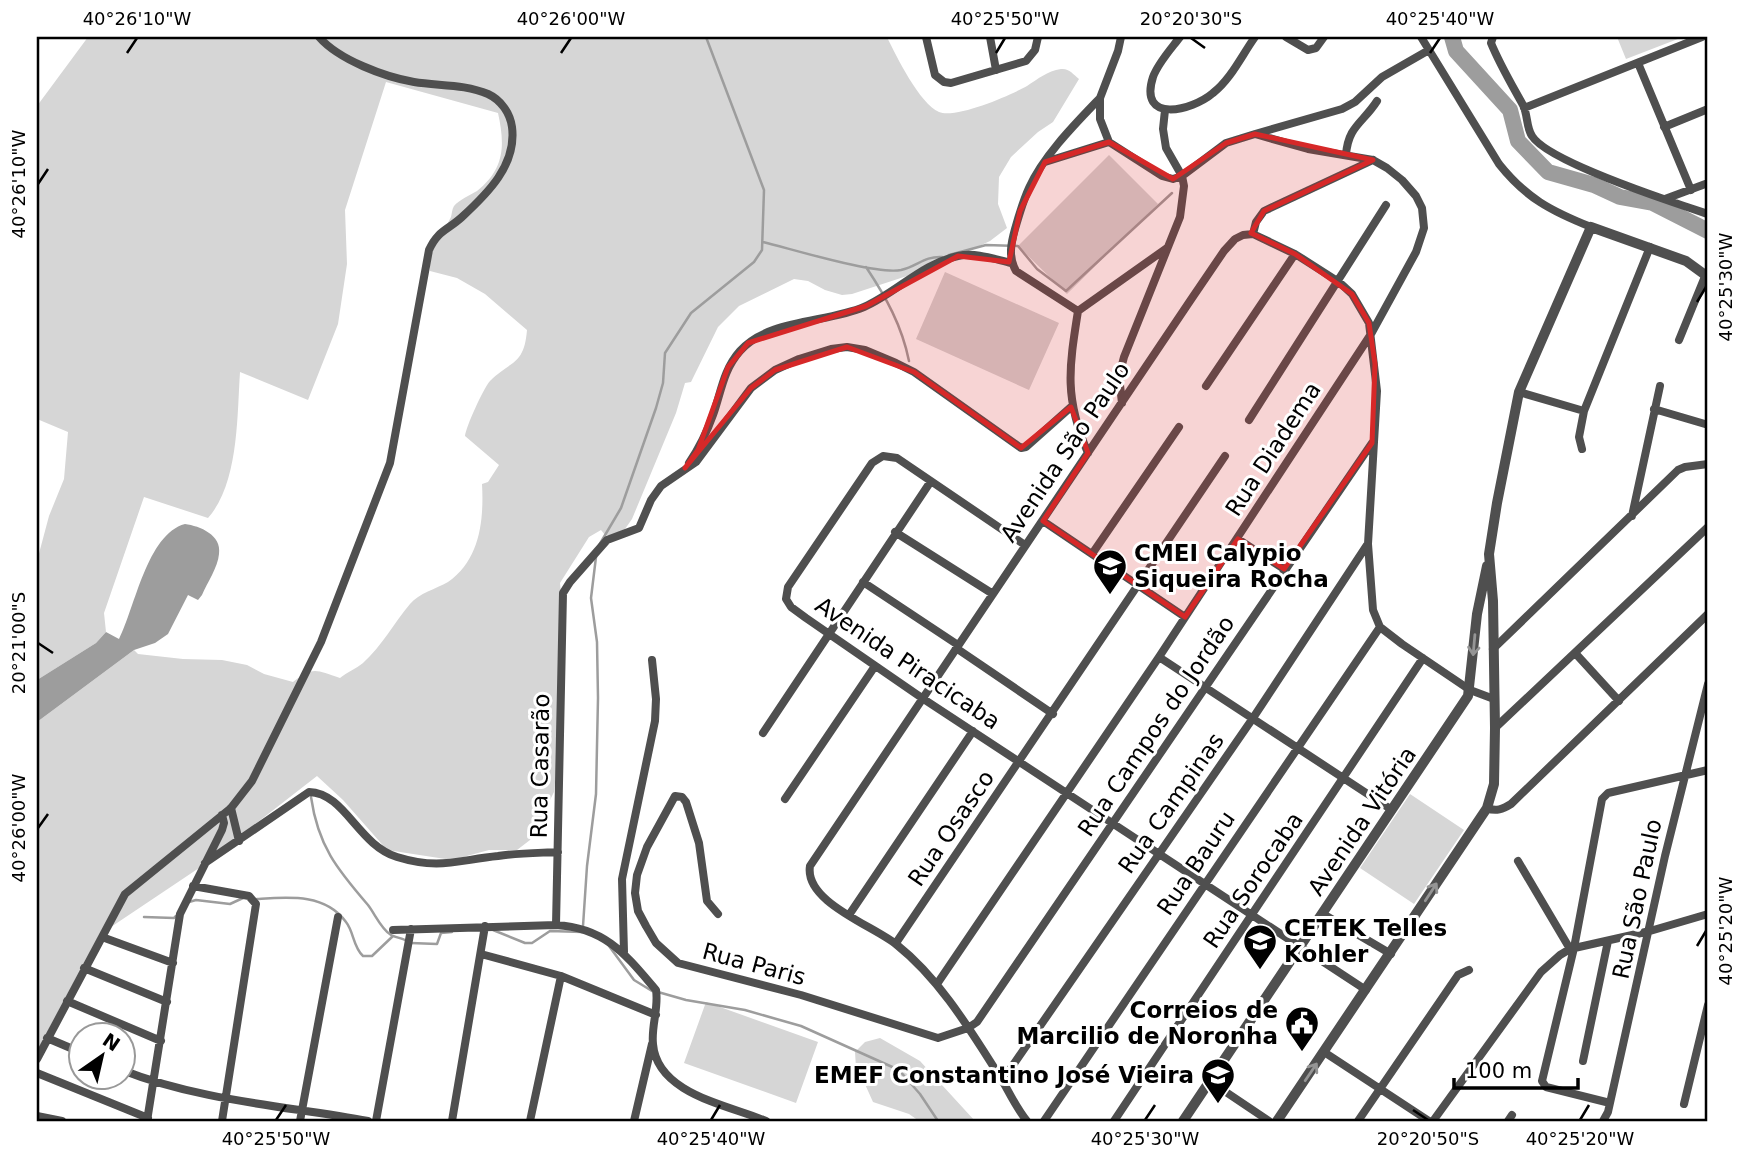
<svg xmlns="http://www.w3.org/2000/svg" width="1745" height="1158" font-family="'DejaVu Sans',sans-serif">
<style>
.green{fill:#d6d6d6}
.water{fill:#9d9d9d}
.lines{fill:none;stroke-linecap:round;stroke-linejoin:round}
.stream{stroke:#9d9d9d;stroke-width:2.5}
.river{stroke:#9d9d9d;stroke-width:16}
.minor{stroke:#4f4f4f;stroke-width:8}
.tertiary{stroke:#4f4f4f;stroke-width:10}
.oneway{stroke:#959595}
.marked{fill:#d62828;fill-opacity:0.2;stroke:#d62828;stroke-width:5;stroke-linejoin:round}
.ticks{fill:none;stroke:#000;stroke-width:2.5}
.labels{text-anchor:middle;stroke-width:6;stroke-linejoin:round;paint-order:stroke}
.street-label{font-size:23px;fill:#000;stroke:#fff}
.poi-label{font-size:23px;font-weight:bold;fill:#000;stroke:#fff;text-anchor:start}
.neatline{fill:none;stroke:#000;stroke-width:2.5}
.ticks-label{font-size:18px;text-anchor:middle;fill:#000}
</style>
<rect width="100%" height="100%" fill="#fff"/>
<path class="green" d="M88,37H887C896,56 920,104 939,112C956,119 1011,95 1027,86C1038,79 1047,71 1061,69C1069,68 1073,74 1079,79L1053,122L1038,132L1011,157L999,177L998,204L1007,228L990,241L973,249L955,254L910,275L852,294L842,295L825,290L808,281L794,279L739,306L718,327L691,382L685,383L676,413L632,519L625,529L611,536L605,535L601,530L589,537L560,583L562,604L557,762L554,792L530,840L517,850H489L452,860L387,850L343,800L317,776L199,868L99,935L37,1051V722L134,650L138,654L183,659L222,660L247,665L264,674L293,682C313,666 316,670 340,678C347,672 356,669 363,663C382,646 394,623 410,604C419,593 436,589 448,582C480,560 484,520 482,484L488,482L499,465L465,436C466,427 483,389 490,381C511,360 524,366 527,330L485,294L457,278L430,271C429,247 441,237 451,217C452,213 452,209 454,206C459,200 470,195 477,191C505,169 505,145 498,113L386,82L345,210L347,264L338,324L308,400L240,372C237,416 239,483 208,518L144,497L104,613L106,632L96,643L37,680V561L49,516L64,479L68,432L37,419V106Z
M1617,37H1683L1626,59Z
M1109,155L1158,204L1067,294L1018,246Z
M945,272L1059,323L1029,390L916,339Z
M1410,794L1464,830L1414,904L1360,868Z
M706,1002L818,1042L796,1103L684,1063Z
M880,1038L920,1061L975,1121H919L909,1114L873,1102L864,1082L865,1065L856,1068L855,1052L865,1042Z"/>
<path class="water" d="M185,524C200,526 222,535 219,554C218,567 207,583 202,595L198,600L188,595L168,634L155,643L134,650L37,722V680L96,643L106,632L119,639C135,608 147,534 185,524Z"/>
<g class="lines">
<path class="stream" d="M763,242C792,249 876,275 901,270C918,266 924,256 942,257
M949,255L986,245L1018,246L1037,269L1066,291L1172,193
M866,267C886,297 902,326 909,361
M598,547L621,508L656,408L663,383L665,353L691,313L754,262L762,250L764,190L706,37
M311,797C318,846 337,869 368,905C375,914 381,929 391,935C394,937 401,938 405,940
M257,899C288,897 325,893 346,922C354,932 353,947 363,956H372L393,936
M189,902L196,900L230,904L243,898
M144,917L174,918L176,916
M583,926L587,866L596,794L598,698L597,642L591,598L596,557
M493,930L525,943H532L550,931L582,932
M411,943L437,944L441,933L452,932
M609,946L634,980L652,991
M658,992L686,1000L745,1010L801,1026L899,1070L920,1094L938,1121"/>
<path class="river" d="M1452,37L1456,51L1510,110L1518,141L1548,172L1594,185L1620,197L1653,203L1708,231"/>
<path class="minor" d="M926,37L935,75L944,82L951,83L1026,61L1035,50L1038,37
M990,37L996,70
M1180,37C1171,49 1158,63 1153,77C1138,124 1192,111 1213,93C1231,79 1242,55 1255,37
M1286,37L1308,50L1316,48L1324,37
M1421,37L1499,164C1526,198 1551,211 1591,227
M1493,37L1491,43C1500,65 1512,85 1523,105C1528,115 1526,127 1532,136C1548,162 1675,203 1708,214
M1638,63L1691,190
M1524,108L1702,37
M1664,127L1708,109
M1255,134L1342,109L1355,102L1382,77L1429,50
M1346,155C1348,126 1363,123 1377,101
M1045,162L1109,142
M1665,199L1708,183
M1253,234L1256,222L1264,211L1373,160
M1078,311L1016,271C1008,257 1011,243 1015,229C1019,215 1023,201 1029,188C1043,156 1076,123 1100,98
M1078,311C1069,368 1064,398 1088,453
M1078,311L1167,248
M1679,340L1706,274
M1206,386L1295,254
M1519,392L1584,411
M1122,403L1119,376L1124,357L1180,217L1184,186L1182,176L1166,148L1163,129L1165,110
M1654,409L1705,424
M1249,420L1386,205
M1582,449L1579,437L1584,411L1650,247
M689,463C699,448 707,432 713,415C721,393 723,370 740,351C768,319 827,323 864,307C896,293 923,263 958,256C976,252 994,259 1011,263
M1632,516L1660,386
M1043,521L1185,617
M895,532L993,594
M1238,539L1284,569
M1025,545L897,458L883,456L872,463L788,587L786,599L791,607L806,618L922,698L1366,990
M1092,554L1179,427
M863,582L958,645
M956,648L1053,714
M1493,649L1678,470L1685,467L1708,464
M1576,654L1619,701
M1159,657L1392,810
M1495,728L1708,527
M763,733L931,481
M785,799L875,666
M231,808L239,841
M1487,808C1496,812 1503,809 1511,804L1708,614
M1518,861L1570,949
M205,863L309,792C345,793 358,845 397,857C439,870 458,860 498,856C518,853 538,853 558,852
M193,886L249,896L256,904L222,1121
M718,914L707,901L699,843L686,802L682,797L675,796L647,847L637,875L635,893L638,911L646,926L656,943L678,963L801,995L938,1038L968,1028L977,1022L1372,443
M1323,914L1391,954
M849,915L973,731
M556,925L563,593L570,582L607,540L639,528L651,500L661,486L696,462L751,388L775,370L799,359L831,349L847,347L865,350L896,363L914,372L1021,448L1026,447L1071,407
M393,930L556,925C606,928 626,955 656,990C659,1008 651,1026 653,1044C657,1094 728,1105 766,1121
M102,937L173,963
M896,943L1225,456
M624,952L622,879L655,721L656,699L652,660
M481,954L561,976L656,1015
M84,968L167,1002
M937,984L1159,657L1371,334L1416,252L1424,228L1422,208L1416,196L1402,180L1387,168L1373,160L1308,149L1255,134L1226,143L1182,176L1173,179L1162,176L1109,142L1100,119V98L1118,51L1121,37
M67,1001L161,1041
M47,1038L80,1052
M1324,1052L1429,1121
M37,1059L125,894L231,808L252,781L321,642L390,463L429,250C438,230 448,230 462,217C487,194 517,165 512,127C510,113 501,100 488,94C465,84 439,86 414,82C385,77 339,60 319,37
M1583,1061L1608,941
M122,1070C200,1101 287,1106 368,1121
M37,1073L148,1118
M1002,1081L1253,718L1367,545
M1211,1082L1269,1121
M1610,1103L1546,1087L1542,1081L1574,948L1602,799L1608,793L1708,770
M1684,1104L1708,1005
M37,1116L62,1121
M147,1121L180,914L222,830L224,823L222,815
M300,1121L338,917
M376,1121L411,929
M452,1121L485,926
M530,1121L561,976
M634,1121L652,1044
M1027,1121C1017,1109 1010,1094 1002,1080C972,1033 941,980 897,945C874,926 804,902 810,866L1190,301L1224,251L1235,239L1243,235L1253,234L1295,254L1339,282L1352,294L1369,323L1377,391L1368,544L1373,610L1380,627L1402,644L1470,690L1494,699
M1044,1121L1380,627
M1114,1121L1423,658
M1358,1121L1458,975L1469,970
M1433,1121L1541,972L1560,955L1570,949L1650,931L1708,914
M1508,1121L1512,1115
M1603,1121L1608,1112L1665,856L1708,684"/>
<path class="tertiary" d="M1183,1121L1468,696L1477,614L1487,566
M1277,1121L1487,808L1494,784L1495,728L1493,601L1489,554L1497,503L1519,392L1591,227L1686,261L1708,277"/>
</g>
<defs><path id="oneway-shaft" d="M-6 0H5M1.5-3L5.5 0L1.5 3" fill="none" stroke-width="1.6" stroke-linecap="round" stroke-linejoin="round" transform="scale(1.75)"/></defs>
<g class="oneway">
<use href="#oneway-shaft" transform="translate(1474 645) rotate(95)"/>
<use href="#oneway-shaft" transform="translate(1431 892) rotate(-57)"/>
<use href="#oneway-shaft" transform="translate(1311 1072) rotate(-56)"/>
</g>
<path class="marked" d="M1255,134L1373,160L1264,211L1251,233L1295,254L1352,294L1369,323L1375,364L1372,443L1284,569L1238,539L1185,617L1043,521L1088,453L1071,407L1021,448L914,372L847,347L775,370L751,388L685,468L698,450L728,367L748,343L866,306L958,256L1009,262L1020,211L1045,162L1109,142L1173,179L1226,143Z"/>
<path class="ticks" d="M1191,38L1205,48M127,53L137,38M561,53L571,38M996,53L1005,38M1430,53L1440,38M38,184L48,169M1697,302L1706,287M38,643L53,653M38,828L48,814M1697,946L1706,931M1413,1110L1428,1120M276,1120L286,1105M711,1120L720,1105M1145,1120L1155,1105M1580,1120L1589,1105"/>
<defs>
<g id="school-pin" transform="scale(1.75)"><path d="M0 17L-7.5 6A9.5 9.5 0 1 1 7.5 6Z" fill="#000" stroke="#fff"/><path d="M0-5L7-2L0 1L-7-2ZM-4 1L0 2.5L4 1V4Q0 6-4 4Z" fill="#fff"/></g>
<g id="civic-pin" transform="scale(1.75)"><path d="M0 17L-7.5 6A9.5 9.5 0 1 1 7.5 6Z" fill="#000" stroke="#fff"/><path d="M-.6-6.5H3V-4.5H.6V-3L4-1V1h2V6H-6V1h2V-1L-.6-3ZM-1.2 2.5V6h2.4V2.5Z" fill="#fff"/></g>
</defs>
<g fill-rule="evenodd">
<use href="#school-pin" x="1110" y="566"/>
<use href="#school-pin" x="1260" y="941"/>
<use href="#civic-pin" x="1302" y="1023"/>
<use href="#school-pin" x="1218" y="1075"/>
</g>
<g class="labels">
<g class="street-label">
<text transform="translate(1273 449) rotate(-57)" y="8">Rua Diadema</text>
<text transform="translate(1065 452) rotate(-56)" y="8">Avenida São Paulo</text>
<text transform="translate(908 663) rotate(34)" y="8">Avenida Piracicaba</text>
<text transform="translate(1156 726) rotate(-56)" y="8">Rua Campos do Jordão</text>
<text transform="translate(540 766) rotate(-89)" y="8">Rua Casarão</text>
<text transform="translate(1171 803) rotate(-55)" y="8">Rua Campinas</text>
<text transform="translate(1362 821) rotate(-56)" y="8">Avenida Vitória</text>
<text transform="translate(951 828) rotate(-56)" y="8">Rua Osasco</text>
<text transform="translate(1196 863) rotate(-56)" y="8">Rua Bauru</text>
<text transform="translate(1253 880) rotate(-56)" y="8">Rua Sorocaba</text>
<text transform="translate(1637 899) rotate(-78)" y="8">Rua São Paulo</text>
<text transform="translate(754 964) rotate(15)" y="8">Rua Paris</text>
</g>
<g class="poi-label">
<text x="1134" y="561">CMEI Calypio<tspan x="1134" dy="26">Siqueira Rocha</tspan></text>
<text x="1284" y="936">CETEK Telles<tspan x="1284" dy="26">Kohler</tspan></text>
<text x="1278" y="1018" text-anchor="end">Correios de<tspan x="1278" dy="26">Marcilio de Noronha</tspan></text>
<text x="1194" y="1083" text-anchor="end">EMEF Constantino José Vieira</text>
</g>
</g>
<rect width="1745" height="1158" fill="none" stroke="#ffffff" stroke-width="77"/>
<g transform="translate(102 1056) rotate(34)"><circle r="33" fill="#ffffff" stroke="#999999" stroke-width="2"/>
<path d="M0-5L12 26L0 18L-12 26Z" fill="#000000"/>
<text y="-10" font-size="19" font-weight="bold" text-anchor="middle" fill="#000000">N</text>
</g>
<path d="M1454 1078v10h124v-10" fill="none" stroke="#000000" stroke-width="3.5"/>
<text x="1465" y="1078" font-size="21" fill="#000000" stroke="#ffffff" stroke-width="5" paint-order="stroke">100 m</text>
<rect x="38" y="38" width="1668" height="1082" class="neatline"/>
<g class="ticks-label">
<text x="137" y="25">40°26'10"W</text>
<text x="571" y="25">40°26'00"W</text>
<text x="1005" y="25">40°25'50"W</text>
<text x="1191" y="25">20°20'30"S</text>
<text x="1440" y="25">40°25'40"W</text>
<text transform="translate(19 184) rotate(-90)" y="6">40°26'10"W</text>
<text transform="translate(1726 287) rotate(-90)" y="6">40°25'30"W</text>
<text transform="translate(19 643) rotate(-90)" y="6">20°21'00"S</text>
<text transform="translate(19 828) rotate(-90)" y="6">40°26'00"W</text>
<text transform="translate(1726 931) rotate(-90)" y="6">40°25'20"W</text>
<text x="276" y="1145">40°25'50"W</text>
<text x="711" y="1145">40°25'40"W</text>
<text x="1145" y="1145">40°25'30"W</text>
<text x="1428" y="1145">20°20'50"S</text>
<text x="1580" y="1145">40°25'20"W</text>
</g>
</svg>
